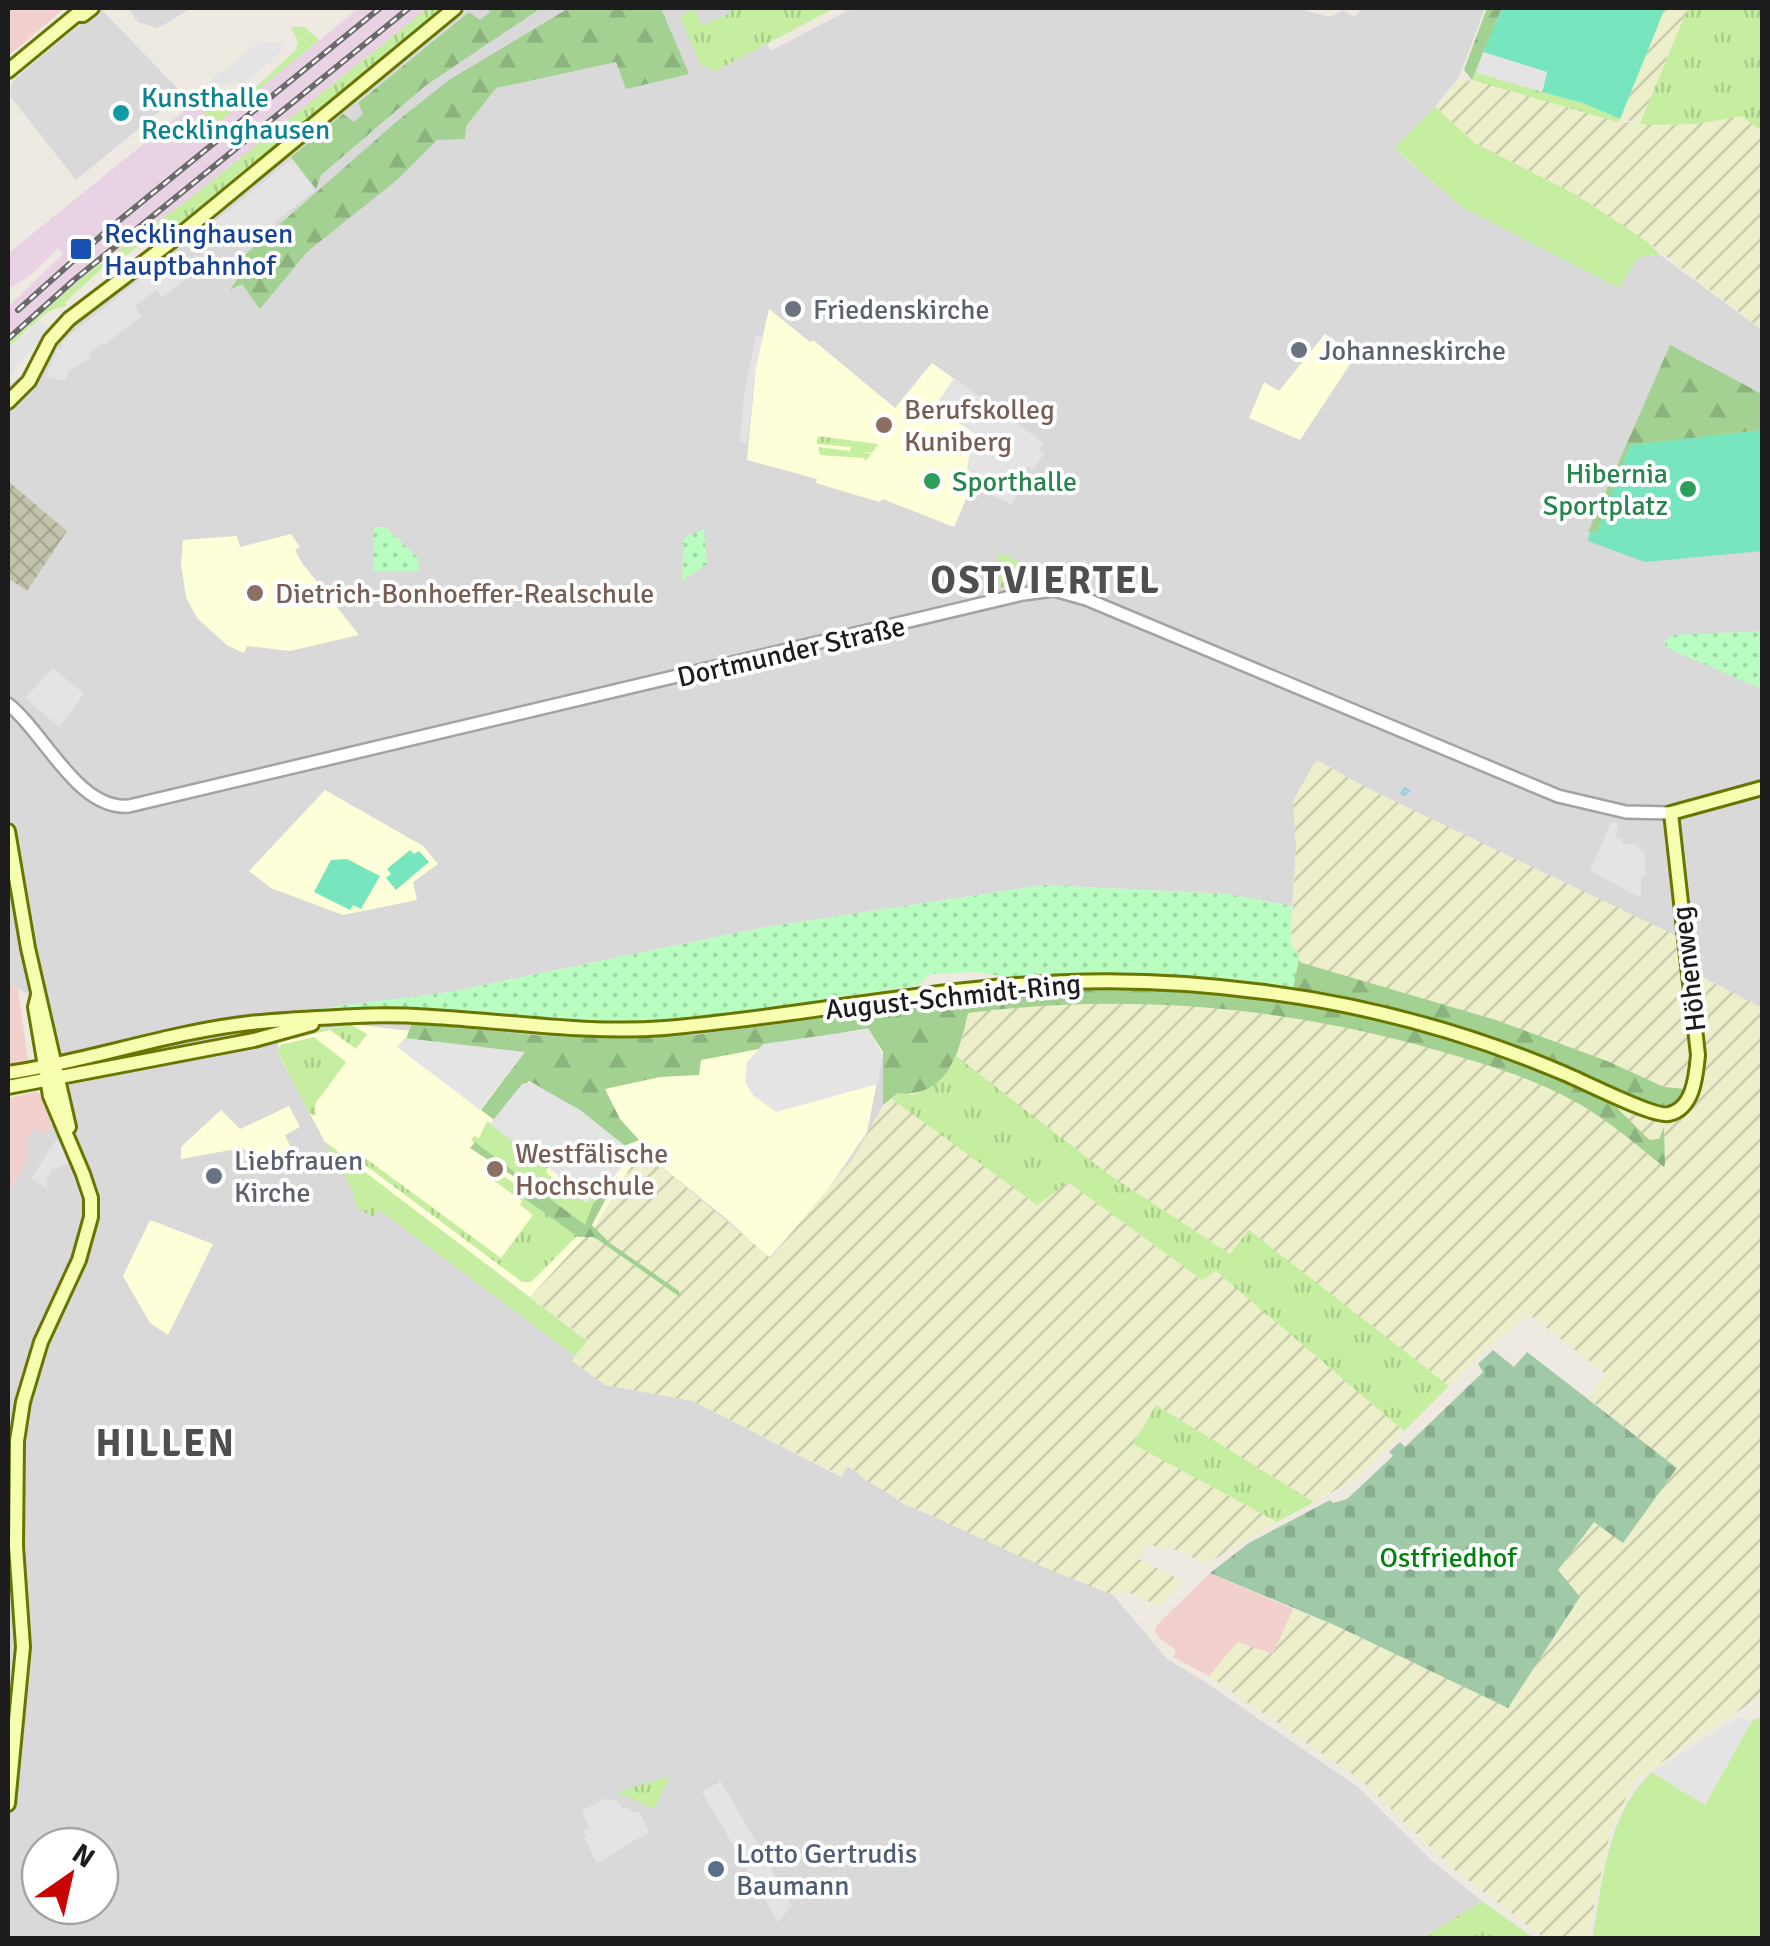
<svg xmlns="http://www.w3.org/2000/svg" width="1770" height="1946" font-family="Signika,sans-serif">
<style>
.residential{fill:#dad9d9;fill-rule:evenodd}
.commercial{fill:#f1d0ce}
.education{fill:#feffd9}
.railway{fill:#e8d2e3}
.construction{fill:url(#construction-cross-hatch)}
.farmland{fill:url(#farmland-furrows)}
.grass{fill:url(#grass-tufts)}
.forest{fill:url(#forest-firs)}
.cemetery{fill:url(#cemetery-stones)}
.park{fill:url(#park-dots)}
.garden{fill:#c5eea1}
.pitch{fill:#77e5bd}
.parking{fill:#e4e4e4}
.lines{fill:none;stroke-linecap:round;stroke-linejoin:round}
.stream{stroke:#9dcfe0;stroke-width:2.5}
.tertiary-casing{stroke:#a3a3a3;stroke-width:16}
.secondary-casing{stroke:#667600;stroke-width:18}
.tertiary{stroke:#fff;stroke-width:11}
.secondary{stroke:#f8feaf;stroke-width:12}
.rail-casing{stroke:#6a6a6a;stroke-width:6}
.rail{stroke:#fff;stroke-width:2.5;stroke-dasharray:8;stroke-linecap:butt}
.culture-dot{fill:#0f9aa8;stroke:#fff;stroke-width:4}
.transit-dot{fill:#1a4fb4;stroke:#fff;stroke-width:4}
.worship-dot{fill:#6b7280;stroke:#fff;stroke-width:4}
.education-dot{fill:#8d6e63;stroke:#fff;stroke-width:4}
.leisure-dot{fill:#2e9e5b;stroke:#fff;stroke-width:4}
.service-dot{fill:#5c6f8a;stroke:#fff;stroke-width:4}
.labels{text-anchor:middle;stroke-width:8;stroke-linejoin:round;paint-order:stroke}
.culture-label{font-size:28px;fill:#0d838f;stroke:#fff;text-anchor:start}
.transit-label{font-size:28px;fill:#164399;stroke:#fff;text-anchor:start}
.worship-label{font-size:28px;fill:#5b616d;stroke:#fff;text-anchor:start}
.education-label{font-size:28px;fill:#785e54;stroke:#fff;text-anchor:start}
.leisure-label{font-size:28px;fill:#27864d;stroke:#fff;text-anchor:end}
.street-label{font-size:28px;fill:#1c1c1c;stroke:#fff}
.park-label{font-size:28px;fill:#038110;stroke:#fff}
.service-label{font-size:28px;fill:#4e5e75;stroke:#fff;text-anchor:start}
.district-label{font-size:38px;font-weight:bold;letter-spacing:2.5px;fill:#4f4f4f;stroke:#fff}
</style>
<defs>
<pattern id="construction-cross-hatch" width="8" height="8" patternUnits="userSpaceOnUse" patternTransform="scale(2.5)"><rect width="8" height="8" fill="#c3c3ac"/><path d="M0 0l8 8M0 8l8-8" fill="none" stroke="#a7a793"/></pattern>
<pattern id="farmland-furrows" width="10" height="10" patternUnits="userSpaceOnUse" patternTransform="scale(2.5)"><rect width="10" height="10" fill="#ecefca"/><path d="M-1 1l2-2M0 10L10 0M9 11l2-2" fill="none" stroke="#caccad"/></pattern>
<pattern id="grass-tufts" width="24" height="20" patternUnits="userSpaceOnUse" patternTransform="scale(2.5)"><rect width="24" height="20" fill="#c5eea1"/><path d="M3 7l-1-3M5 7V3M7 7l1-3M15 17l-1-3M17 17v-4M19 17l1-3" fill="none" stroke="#a9cc8a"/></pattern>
<pattern id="forest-firs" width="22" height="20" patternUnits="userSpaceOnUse" patternTransform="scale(2.5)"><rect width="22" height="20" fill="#a3d192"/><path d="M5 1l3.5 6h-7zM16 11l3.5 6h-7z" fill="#8cb37d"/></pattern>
<pattern id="cemetery-stones" width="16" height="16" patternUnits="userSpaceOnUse" patternTransform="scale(2.5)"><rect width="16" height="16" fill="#a0c9a7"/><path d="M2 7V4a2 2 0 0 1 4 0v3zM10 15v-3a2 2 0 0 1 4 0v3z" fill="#89ac8f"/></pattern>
<pattern id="park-dots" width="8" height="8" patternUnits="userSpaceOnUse" patternTransform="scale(2.5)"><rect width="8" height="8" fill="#b9fec0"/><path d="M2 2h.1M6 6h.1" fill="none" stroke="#9ed9a4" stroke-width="1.8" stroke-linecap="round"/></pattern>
</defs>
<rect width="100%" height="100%" fill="#eeeae1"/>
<path class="residential" d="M100,8L182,93L76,180L10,96L13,80Z
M128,8H192L158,28L138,22Z
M442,8H751L770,51L853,8H1297L1330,17L1343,10L1355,17L1362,8H1485L1459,77L1422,122L1394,149L1462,207L1619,287L1638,257L1660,255L1762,330V1008L1681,966L1678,937L1369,789L1317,760L1293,801L1296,845L1292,906L1229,894L1044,885L765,927L450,992L307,1013L384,1009L621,1023L735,1014L862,994L883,1052L884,1104L855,1158L771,1259L602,1212L530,1297L391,1192L378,1209L575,1356L572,1360L605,1385L693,1401L841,1477L847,1466L904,1504L1113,1595L1167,1659L1205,1682L1358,1787L1431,1860L1482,1901L1422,1938H8V1192L28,1160V1137L34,1128L46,1135L64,1108L30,995L8,983V387L21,375L43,336L66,311L184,220ZM40,1846H100V1906H40Z"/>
<path class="commercial" d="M8,8H65L8,56Z
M8,983L18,989L28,1061L8,1064Z
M36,1092L40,1094L52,1126L46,1135L34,1129L28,1137V1160L8,1192V1098Z
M1210,1573L1293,1609L1273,1655L1238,1642L1209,1676L1173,1657L1176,1650L1159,1638L1155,1632L1157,1625Z"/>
<path class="education" d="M769,309L810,342L813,340L895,408L932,363L1043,443L1038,449L1044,453L1033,469L1028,466L1018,480L1023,484L1011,504L972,485L954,527L883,499L879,502L816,483L817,479L747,460L756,367Z
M1325,334L1356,355L1300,440L1249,418L1264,382L1279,391Z
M291,534L300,547L295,550L302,563L359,635L290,651L247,646L244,653L228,646L197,618L186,597L181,564L183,540L237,536L240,547Z
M325,790L423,846L438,864L413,882L417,900L343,915L271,888L249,871Z
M350,1024L619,1055L696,1049L868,1029L883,1052L867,1132L824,1195L769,1258L728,1220L641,1150L596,1225L530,1297L325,1142L279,1055L278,1040Z
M289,1106L300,1127L285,1135L290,1146L278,1162L261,1171L252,1154L242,1148L181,1159V1147L221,1110L240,1129Z
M150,1220L213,1244L168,1335L150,1323L123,1276Z"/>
<path class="railway" d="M359,8H428L189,199L93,268L8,344V307L63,254L58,248L31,275L12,287L8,282V249L10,252L194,103L220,121Z"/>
<path class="construction" d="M8,481L67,531L27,591L8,578Z"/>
<path class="farmland" d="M1665,8H1688L1640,123L1620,119Z
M1460,79L1494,85L1618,122L1676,125L1741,116L1762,132V330L1649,243L1575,194L1476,144L1435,107Z
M1316,760L1369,789L1679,937L1681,966L1762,1008V1695L1634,1781L1611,1829L1587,1938H1544L1452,1868L1362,1781L1209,1676L1238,1642L1273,1654L1293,1609L1339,1627L1580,1598L1557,1571L1594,1522L1623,1542L1677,1468L1588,1398L1606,1374L1530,1315L1488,1347L1356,1479L1314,1502L1155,1405L1133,1444L1277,1522L1206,1564L1178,1550L1147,1545L1139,1559L1184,1582L1159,1606L1124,1590L1113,1595L1048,1569L904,1503L864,1479L848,1465L842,1476L693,1401L605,1385L572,1361L587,1340L530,1297L596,1225L641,1150L771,1258L854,1157L883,1105L961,1045L968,1013L1029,1005L1116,1003L1191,1005L1289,1017L1300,955L1291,946L1296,845L1293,801Z"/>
<path class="grass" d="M428,8H442L184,220L152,245L147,239L116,263L110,256L189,199Z
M729,8H835L715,71L700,64L680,16L695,9L702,25L731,13Z
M1688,8H1762V131L1741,116L1698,124L1646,125L1640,123Z
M291,27H305L319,40L220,121L217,118L211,122L202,110L207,106L205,96L210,97L217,105L213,109L225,102L219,97H241L249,93L295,51L298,42Z
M1475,72L1583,103L1620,119L1618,122L1472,80Z
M104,260L107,264L65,302L67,306C52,308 44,313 32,327L30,326L8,349V344L16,334Z
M818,436L878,444L872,453L859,451L871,454L866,461L863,458L820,455L818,447L850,451L851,447L817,444Z
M997,552L1051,575L1052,577L1027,583L1026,580L1001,588Z
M350,1024L367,1034L356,1049L330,1030L279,1042L275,1040Z
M314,1037L346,1062L315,1104L316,1116L309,1113L278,1052L280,1045Z
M956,1056L1108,1174L1230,1254L1249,1230L1449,1386L1404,1431L1216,1271L1202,1280L1068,1182L1037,1205L892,1099L898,1093L914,1095L951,1067Z
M487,1121L548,1167L546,1173L587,1203L590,1198L597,1200L585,1226L471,1140L474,1136L479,1138Z
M325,1142L391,1192L374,1217L357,1208L352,1189Z
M361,1155L501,1258L533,1215L520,1205L522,1201L493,1180L498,1172L516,1185L514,1190L577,1236L531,1282H522L357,1159Z
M1156,1405L1314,1502L1277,1522L1133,1444Z
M670,1776L654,1809L617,1792Z
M1482,1901L1534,1938H1422Z"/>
<path class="forest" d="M487,8H541L425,86L321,175L316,189L291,157L343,114L354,122L363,114L358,103L469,12L480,20L490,12Z
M569,8H661L689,74L626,89L616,62L496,88L466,126L465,139L437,140L397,180L307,252L260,309L242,284L230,290L240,275L238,261L396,122L449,80Z
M1487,8H1502L1472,80L1464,70Z
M1670,345L1762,394V430L1631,445L1597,533L1588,532Z
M1279,946L1302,963L1496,1020L1607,1061L1664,1087L1687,1089L1674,1105L1658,1106L1584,1074L1452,1026L1293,989L1230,981L1116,975L1010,977Z
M1094,988C1233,992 1367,1009 1499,1055C1534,1067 1574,1079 1605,1099C1622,1110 1635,1127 1650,1140L1659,1139L1664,1127L1665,1164L1664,1167C1634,1143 1606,1118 1572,1100C1530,1077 1482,1063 1436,1050C1283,1006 1126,993 968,1013C959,1053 948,1098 898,1093L883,1105V1052L868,1028L701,1060L699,1075L660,1077L605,1089L620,1119L639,1140L619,1148L578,1111L529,1081L497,1122L481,1110L524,1053L406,1039L412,1023L544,1036L644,1038L695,1035L982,997Z
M475,1142L585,1225L593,1204L618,1176L592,1225L610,1243L679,1291L680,1297L594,1237H578L513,1190L519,1180L470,1148Z"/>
<path class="cemetery" d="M1493,1350L1514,1367L1527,1352L1677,1468L1623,1543L1594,1522L1558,1570L1580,1597L1508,1708L1339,1627L1210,1573L1249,1543L1330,1500L1333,1503L1347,1499L1393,1456L1389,1452L1400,1442L1405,1447L1483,1372L1478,1364Z"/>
<path class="park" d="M374,527H386L418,558L419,571H373Z
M704,529L707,564L682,581L684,538Z
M1762,631V689L1667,648L1664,642L1671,635Z
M1044,885L1229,894L1292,906L1291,945L1300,955L1293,989L1230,981L1116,975L1010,977L974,972L930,974L919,985L735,1014L622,1023L384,1009L306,1013V1010L450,992L765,927Z"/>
<path class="garden" d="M1435,107L1476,144L1575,194L1649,243L1660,255L1638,257L1619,288L1462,207L1394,148Z
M391,1192L587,1341L575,1356L378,1209Z
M1762,1713V1938H1592C1603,1882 1607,1812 1652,1772L1705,1805L1753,1719H1758Z"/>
<path class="pitch" d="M1502,8H1665L1620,119L1583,103L1542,92L1547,72L1483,52Z
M1762,430V551L1645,562L1588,541L1590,532L1597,533L1630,445Z
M410,850L414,854L419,851L429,862L396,890L386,878L391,874L387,869Z
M347,859L380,876L361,909L353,905L350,910L314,892L331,860Z"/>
<path class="parking" d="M259,42L286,43L279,54L243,85L206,84Z
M1483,52L1547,73L1542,92L1476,72Z
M292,159L315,190L246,246L233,232L226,238L222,234L203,249L198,243L203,239L200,233Z
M201,263V266L162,298L156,290L135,306L142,316L104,345L102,343L89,354L91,358L69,371L65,381L46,377L54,356L59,357L55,351L63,346L61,342L151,271L167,265Z
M38,320L49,328L8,379V349Z
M756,335L763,337L756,367L747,443L740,442L744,394Z
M954,378L1043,443L1038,449L1044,453L1033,469L1028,466L1018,480L1023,484L1011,504L973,485L971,488L964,486L970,451L979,437L935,406Z
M53,668L84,694L59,727L25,698Z
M1611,822L1618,823L1616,838L1622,839V843L1638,845L1639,851H1644L1646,875L1641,876V898L1590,871Z
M868,1029L882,1053L878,1084L776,1112L753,1095L745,1082L747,1062L763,1044Z
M405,1038L525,1052L480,1110L397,1047Z
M531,1082L580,1110L633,1152L597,1199L590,1198L588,1203L557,1181L558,1175L490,1124L522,1084Z
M56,1140L62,1142L68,1164L51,1170L46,1181L48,1189L31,1178Z
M1739,1717L1751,1722L1705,1805L1652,1772Z
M721,1781L792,1905L778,1922L702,1792Z
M605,1798L608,1802L614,1799L619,1802L623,1809L628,1807L631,1811L639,1812L649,1832L597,1863L584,1838L587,1836L583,1831L589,1828L582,1811Z"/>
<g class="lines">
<path class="stream" d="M1405,788L1409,791L1404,795L1402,793Z"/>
<g class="tertiary-casing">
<path id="tertiary" d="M8,704C44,732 78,811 129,806L1023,594L1054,590L1086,599L1558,796L1626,812L1671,813"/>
</g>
<g class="secondary-casing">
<path id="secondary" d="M8,71L76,15H83L92,8
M8,402L29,381L50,340L69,319L181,234L455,8
M8,831L28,948L69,1127
M8,1073C89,1061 169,1032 250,1023C285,1019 321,1018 356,1016C459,1011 562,1036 665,1028C783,1018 899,994 1017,985C1098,978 1183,981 1264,992C1366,1005 1469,1033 1563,1073C1581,1080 1654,1118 1669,1114C1694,1108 1696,1075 1698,1055L1671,813L1762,788
M8,1087L254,1040L312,1024
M8,1804L23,1647L16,1546L17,1441L23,1402L41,1342L79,1260L91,1217V1198L83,1174L50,1096L35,1007L38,995"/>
</g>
<use href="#tertiary" class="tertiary"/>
<use href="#secondary" class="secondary"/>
<g class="rail-casing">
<path id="rail" d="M18,310L111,227L380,8
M8,339L74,280L409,8"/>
</g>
<use href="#rail" class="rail"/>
</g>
<circle class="culture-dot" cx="121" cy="113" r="10"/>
<rect class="transit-dot" x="69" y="237" width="24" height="24" rx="5"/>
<g class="worship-dot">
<circle cx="793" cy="309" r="10"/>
<circle cx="1299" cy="350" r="10"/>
<circle cx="214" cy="1176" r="10"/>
</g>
<g class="education-dot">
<circle cx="884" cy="425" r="10"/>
<circle cx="255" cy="593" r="10"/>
<circle cx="495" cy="1169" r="10"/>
</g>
<g class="leisure-dot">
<circle cx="932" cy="481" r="10"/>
<circle cx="1688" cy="489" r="10"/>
</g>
<circle class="service-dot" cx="716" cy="1869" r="10"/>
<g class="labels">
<g class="culture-label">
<text x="141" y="107">Kunsthalle<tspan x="141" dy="32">Recklinghausen</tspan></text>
</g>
<g class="transit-label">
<text x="104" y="243">Recklinghausen<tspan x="104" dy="32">Hauptbahnhof</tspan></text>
</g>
<g class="worship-label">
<text x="813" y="319">Friedenskirche</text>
<text x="1319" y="360">Johanneskirche</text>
<text x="234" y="1170">Liebfrauen<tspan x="234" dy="32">Kirche</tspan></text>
</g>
<g class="education-label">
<text x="904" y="419">Berufskolleg<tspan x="904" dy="32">Kuniberg</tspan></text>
<text x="275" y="603">Dietrich-Bonhoeffer-Realschule</text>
<text x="515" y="1163">Westfälische<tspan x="515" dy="32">Hochschule</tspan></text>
</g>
<g class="leisure-label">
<text x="1668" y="483">Hibernia<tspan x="1668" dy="32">Sportplatz</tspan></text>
<text x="952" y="491" text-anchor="start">Sporthalle</text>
</g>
<g class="street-label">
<text transform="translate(791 651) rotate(-13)" y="10">Dortmunder Straße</text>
<text transform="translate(1688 969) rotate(-97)" y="10">Höhenweg</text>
<text transform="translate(953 996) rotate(-6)" y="10">August-Schmidt-Ring</text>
</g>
<g class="park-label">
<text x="1448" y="1567">Ostfriedhof</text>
</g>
<g class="service-label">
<text x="736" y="1863">Lotto Gertrudis<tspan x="736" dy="32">Baumann</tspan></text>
</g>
<g class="district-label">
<text x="1046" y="593">OSTVIERTEL</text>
<text x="166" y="1456">HILLEN</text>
</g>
</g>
<rect width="1770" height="1946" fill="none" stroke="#1c1c1c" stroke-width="20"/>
<g transform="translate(70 1876) rotate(34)"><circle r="48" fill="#ffffff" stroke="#a4a4a4" stroke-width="2.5"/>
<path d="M0-8L18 38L0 25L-18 38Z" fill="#c80500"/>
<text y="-15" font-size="28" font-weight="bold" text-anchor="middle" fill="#1c1c1c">N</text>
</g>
</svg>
